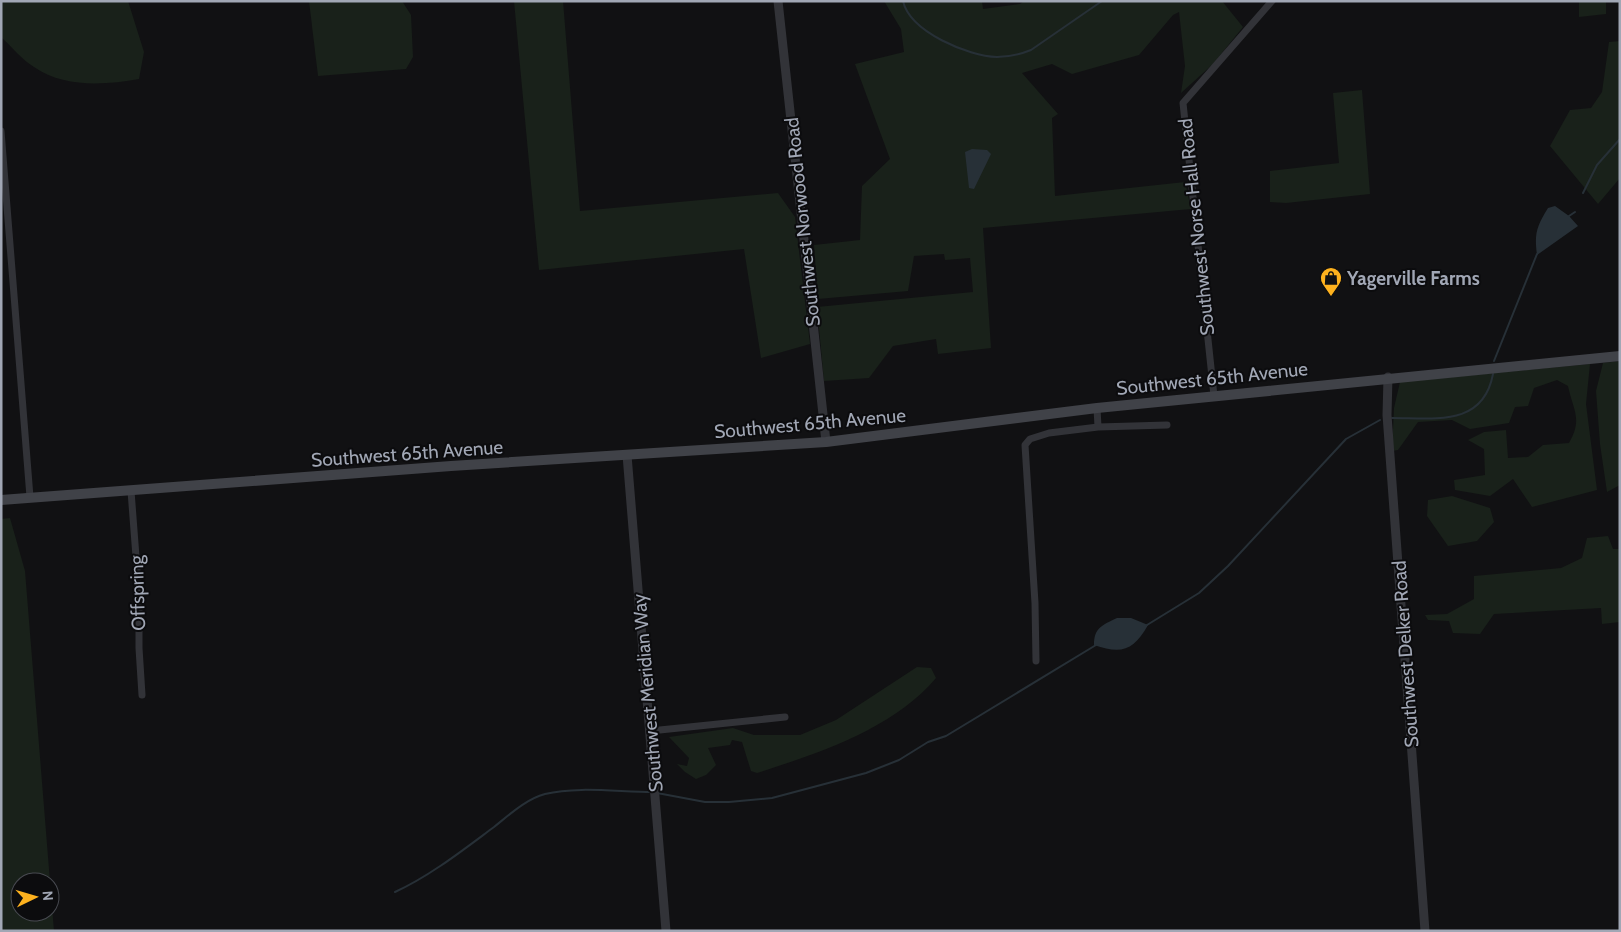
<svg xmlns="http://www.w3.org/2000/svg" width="1621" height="932" font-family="Cabin,sans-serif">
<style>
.green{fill:#19211a;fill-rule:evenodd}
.water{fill:#273037}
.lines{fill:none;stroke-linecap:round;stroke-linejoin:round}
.stream{stroke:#273037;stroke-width:2}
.minor{stroke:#323338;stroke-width:7}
.tertiary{stroke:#323338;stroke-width:9}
.secondary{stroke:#404248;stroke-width:10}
.labels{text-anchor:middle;stroke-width:4;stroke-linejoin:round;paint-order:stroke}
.street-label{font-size:19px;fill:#a1a7b5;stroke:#0c0c0e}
.poi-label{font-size:19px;font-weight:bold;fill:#a1a7b5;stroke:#0c0c0e;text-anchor:start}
</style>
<rect width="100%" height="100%" fill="#111113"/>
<path class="green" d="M1,1H128L144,52L139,79C105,85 64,88 34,67C22,60 12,47 2,38Z
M309,1H402L411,15L413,57L406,69L318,76Z
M514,1H563L580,211L778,193L795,217L810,344L761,358L744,249L539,270Z
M884,1H982L983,9L1020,4L1024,1H1222L1243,27L1213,64L1181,93L1185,66L1179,12L1173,15L1139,55L1072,74L1052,64L1022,73L1058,114L1052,118L1055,196L1185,182L1191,209L983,228L991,348L938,354L936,339L893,346L869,378L824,381L817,307L973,292L970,258L945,260L944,254L914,256L908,291L818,299L814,245L860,240L862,186L890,159L855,64L904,52L901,29Z
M1579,1H1606V14L1579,17Z
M1620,41V178L1598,204L1550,146L1570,110L1591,108L1602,92L1609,42Z
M1362,90L1370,194L1286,203L1270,202V171L1339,163L1333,93Z
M1620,361V485L1607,492L1600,444L1596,391L1603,363Z
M1590,364L1586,404L1597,490L1532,507L1513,479L1490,496L1455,490L1454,480L1485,475L1484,449L1468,440L1484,432L1506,430L1508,458L1528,457L1543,445L1569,443C1583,419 1573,410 1568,386L1557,380L1534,388L1528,406L1515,407L1509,423L1470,429L1452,420L1418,422L1398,450L1392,451L1394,408L1400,382Z
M1452,496L1490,508L1494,522L1477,541L1448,546L1427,516L1428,500Z
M10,518L25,571L54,931H1V519ZM20,882H50V912H20Z
M1608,536L1613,549H1620V622L1602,624L1601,608L1494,614L1480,634L1453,633L1449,621L1428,620L1425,615L1447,614L1474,599V576L1561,568L1582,558L1587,538Z
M917,667L931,668L936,678C893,729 819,753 757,773L751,771L742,742L732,740L730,745L708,748L716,765L706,775L696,779L685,772L677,764L687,766L689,758L669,737L733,728L754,735H800L836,720Z"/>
<path class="water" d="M972,149L987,150L991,154L974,189L969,188L965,152Z
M1555,206L1569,216L1578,226L1537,255C1534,233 1537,226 1548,208Z
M1117,618H1131L1148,625C1134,650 1122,655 1094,645C1094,628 1102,625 1117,618Z"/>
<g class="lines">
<path class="stream" d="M903,1C910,32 968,56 997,57C1008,57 1021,54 1031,50L1102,1
M1583,193L1597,165L1620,139
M1569,216L1575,212
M1494,361L1537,254
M1392,418C1435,418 1483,427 1493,374
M1147,625L1199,593L1228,566L1346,439L1380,420
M657,793L705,802H729L772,798L866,773L899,760L928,742L946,736L1096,645
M395,892C430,876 463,850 494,827C509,815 526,799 545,794C577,786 619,792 652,792"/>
<path class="minor" d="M1,131L30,497
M1214,396L1183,103L1272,1
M1097,408L1098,427
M131,491L139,596V648L142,695
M1036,661L1035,603L1025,445L1030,439L1049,433L1098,427L1167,425
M650,731L785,717"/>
<path class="tertiary" d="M778,1L826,442
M1388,377L1387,415L1425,931
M627,455L666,931"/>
<path class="secondary" d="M1,500L451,466L826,442L1097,408L1620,356"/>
</g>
<defs>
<g id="shop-pin" transform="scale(1.125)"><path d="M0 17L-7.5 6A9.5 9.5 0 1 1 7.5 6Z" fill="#feb21e" stroke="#0c0c0e"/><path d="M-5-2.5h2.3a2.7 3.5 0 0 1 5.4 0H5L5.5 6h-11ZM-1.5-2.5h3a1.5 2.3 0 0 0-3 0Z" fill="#111"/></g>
</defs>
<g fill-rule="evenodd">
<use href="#shop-pin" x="1331" y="278"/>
</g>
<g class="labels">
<g class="street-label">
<text transform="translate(802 222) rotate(-96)" y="7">Southwest Norwood Road</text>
<text transform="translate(1196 227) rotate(-96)" y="7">Southwest Norse Hall Road</text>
<text transform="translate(1212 378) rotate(-6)" y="7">Southwest 65th Avenue</text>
<text transform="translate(810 423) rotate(-5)" y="7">Southwest 65th Avenue</text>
<text transform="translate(407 453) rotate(-4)" y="7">Southwest 65th Avenue</text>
<text transform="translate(137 593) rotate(-92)" y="7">Offspring</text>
<text transform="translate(1405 654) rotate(-94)" y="7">Southwest Delker Road</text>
<text transform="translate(647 693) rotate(-95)" y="7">Southwest Meridian Way</text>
</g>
<g class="poi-label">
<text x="1347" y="285">Yagerville Farms</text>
</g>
</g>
<rect width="1621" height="932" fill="none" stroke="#a1a7b5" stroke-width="5"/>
<g transform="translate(35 897) rotate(85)"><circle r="24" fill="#0c0c0e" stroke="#484a51"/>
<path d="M0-4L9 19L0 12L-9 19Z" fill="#feb21e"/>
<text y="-8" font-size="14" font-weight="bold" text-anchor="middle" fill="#a1a7b5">N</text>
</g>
</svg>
